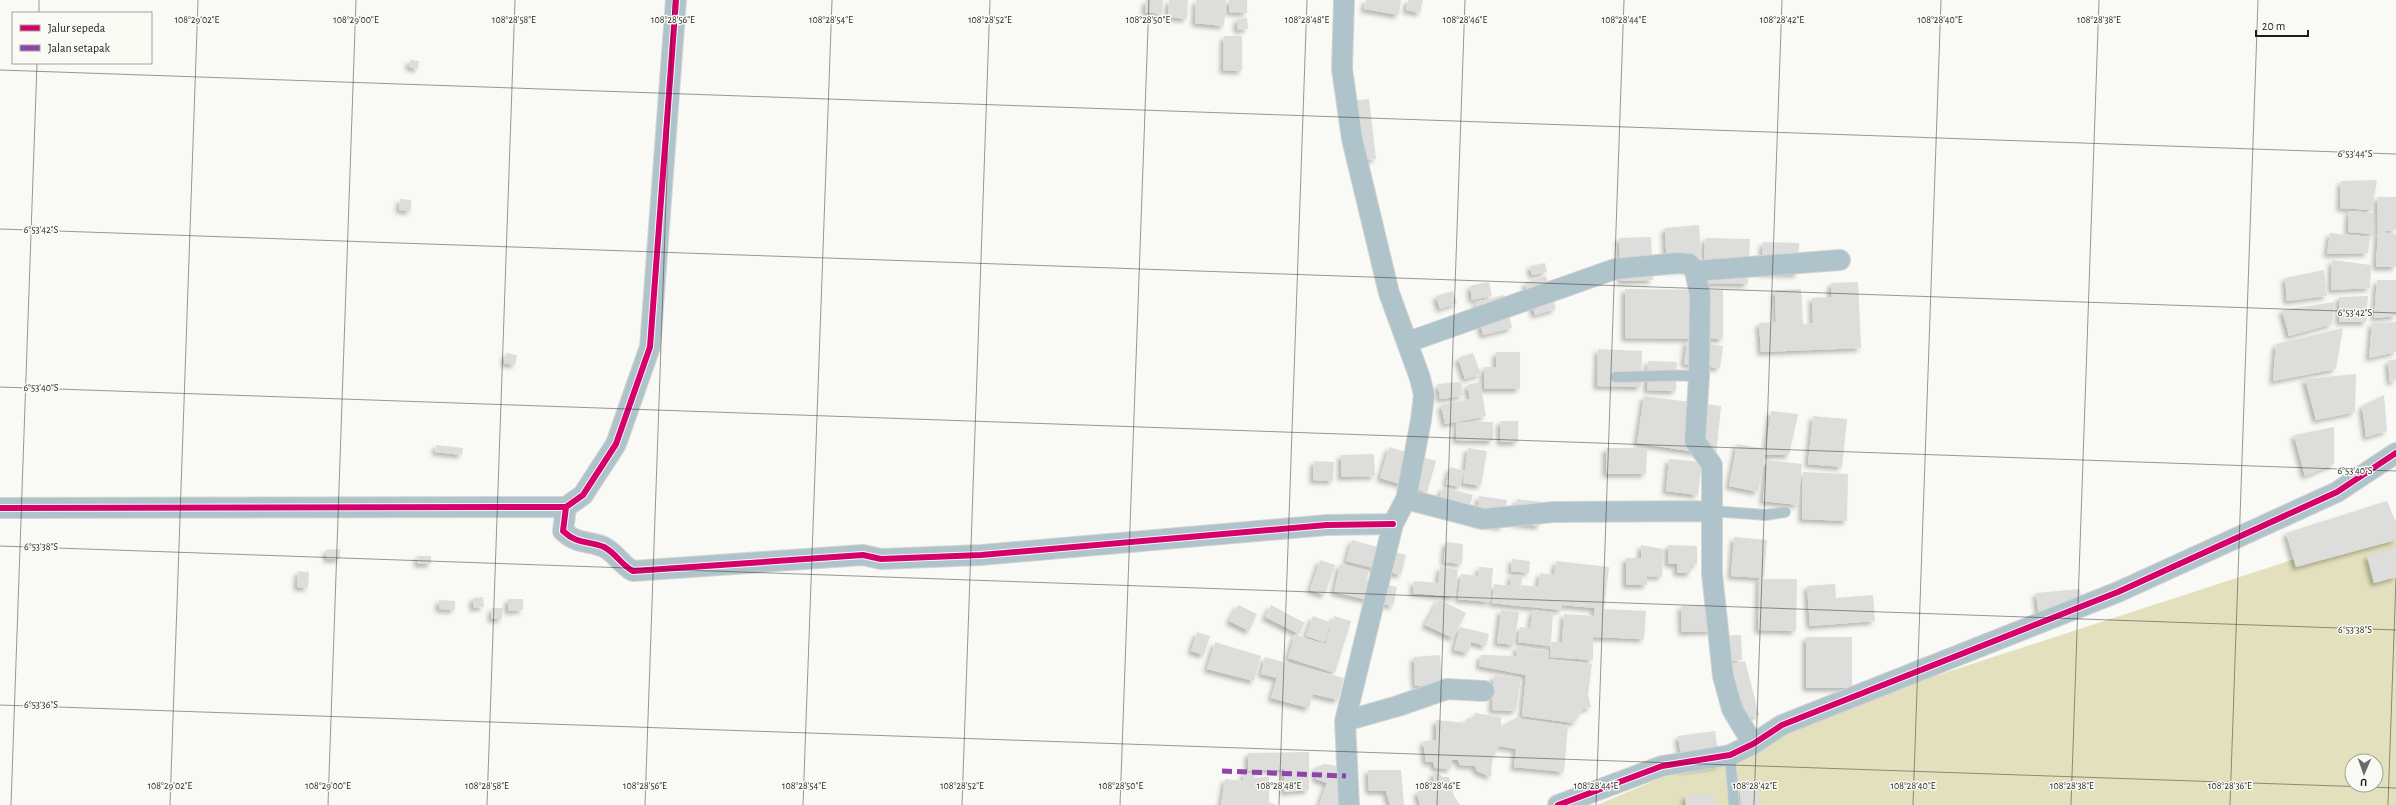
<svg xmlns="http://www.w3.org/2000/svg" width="2396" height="805" font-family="'Alegreya Sans',sans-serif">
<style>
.green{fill:#e3e1bd;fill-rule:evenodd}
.building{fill:#dddddb;filter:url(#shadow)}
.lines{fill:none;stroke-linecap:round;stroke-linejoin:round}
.lane-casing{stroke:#d5d5d3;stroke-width:12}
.street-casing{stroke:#d5d5d3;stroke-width:22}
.lane{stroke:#afc3cb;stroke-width:10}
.street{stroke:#afc3cb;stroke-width:20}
.quiet{stroke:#8e44ad;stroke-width:5;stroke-dasharray:10 5;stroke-linecap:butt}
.cycleway-casing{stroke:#fafaf4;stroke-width:8}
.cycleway{stroke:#d6006c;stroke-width:6}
.ticks{fill:none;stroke:#1e1e1c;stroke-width:1;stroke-opacity:0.45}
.ticks-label{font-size:10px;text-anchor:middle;fill:#1e1e1c;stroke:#fafaf4;stroke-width:3;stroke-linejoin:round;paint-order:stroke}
</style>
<defs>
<filter id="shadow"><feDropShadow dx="-3.5" dy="3.5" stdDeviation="2" flood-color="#0004"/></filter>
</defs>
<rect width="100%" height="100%" fill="#f9f9f5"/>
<path class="green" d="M2396,526V805H1597L1791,723ZM2352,761H2376V785H2352Z"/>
<path class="building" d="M1146,0H1163L1162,14L1145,12Z
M1169,0H1188L1187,19L1168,17Z
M1196,0H1226L1224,26L1195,23Z
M1229,0H1247V13L1229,12Z
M1366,0H1401L1399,15L1364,9Z
M1408,0H1423L1420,13L1406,10Z
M1247,18L1248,29L1237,30V19Z
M1224,36H1242V71L1223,70Z
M410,60L419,61L418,69L409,67Z
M1369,99L1376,159L1360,161L1352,101Z
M2377,180L2372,210L2340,208L2341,181Z
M2377,197H2396V230L2378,232Z
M400,199L411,200V211L399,210Z
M2349,211L2374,213V234L2348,232Z
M1699,225L1702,268L1667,270L1665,228Z
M2378,232L2396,234V267H2376Z
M2330,233L2370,237L2368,253L2327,254Z
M1651,237L1653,280L1621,281L1619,238Z
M1705,238L1750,239L1748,284L1703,283Z
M1763,242L1799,243L1798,274L1762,273Z
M2332,260L2371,265L2370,288L2331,290Z
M1545,263L1547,272L1532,275L1530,266Z
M2324,270L2327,296L2287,301L2285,278Z
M1546,276L1556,309L1535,315L1525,283Z
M2377,280H2396V316L2374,318Z
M1489,282L1492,296L1472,300L1470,286Z
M1858,282L1861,348L1761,352L1759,323L1776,322L1775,290L1801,289L1803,324L1813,323L1812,298L1831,297V283Z
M1625,289L1723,290V339L1625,338Z
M1453,291L1457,303L1440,309L1436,296Z
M1504,295L1512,328L1483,335L1476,302Z
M2368,296L2366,322H2339V297Z
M2335,302L2332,324L2289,336L2282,310Z
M2396,322V352L2369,358L2372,323Z
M2343,328L2336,369L2273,381L2276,344Z
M1687,341L1723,346L1720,368L1684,364Z
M1598,349L1642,351L1641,387L1597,386Z
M1496,352H1520V389H1484V367H1496Z
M506,353L517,355L515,365L504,363Z
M1473,353L1481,374L1465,379L1458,358Z
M2396,359V380L2390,382L2388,361Z
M1648,361L1677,362L1676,391L1647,390Z
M2356,374L2355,412L2316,420L2305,379Z
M1461,382L1463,396L1440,399L1438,384Z
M1480,382L1486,416L1445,424L1441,405L1470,399L1467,385Z
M2384,395L2387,431L2366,437L2362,406Z
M1644,396L1721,406L1716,455L1637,443Z
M1771,411L1798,414L1789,455H1765L1758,492L1729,486L1737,444L1766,449Z
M1813,416L1847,419L1842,467L1808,464Z
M1500,421H1518V442H1500Z
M1457,422H1493V441L1456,440Z
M2334,427V464L2305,476L2294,435Z
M436,445L463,448L462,455L435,452Z
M1389,447L1436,461L1427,492L1380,478Z
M1468,448L1487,451L1481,486L1463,483Z
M1606,448H1647L1646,474H1606Z
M1374,454L1375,476L1341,477V455Z
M1669,459L1702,462L1698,495L1666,491Z
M1767,460L1802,464L1798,505L1763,501Z
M1314,461L1334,462L1333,481L1313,480Z
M1450,467L1464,471L1460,487L1446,484Z
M1803,472L1848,474L1847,521L1802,519Z
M1443,487L1473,495L1468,510L1438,502Z
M1479,496L1507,500L1503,527L1476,522Z
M1517,499L1542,502L1540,526L1514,523Z
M2387,501L2396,522V540L2296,567L2286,533Z
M1734,537L1767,540L1764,578L1731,576Z
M1352,540L1406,555L1401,575L1346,561Z
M1446,542L1463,544L1462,564L1444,562Z
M1641,545L1663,549L1662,577L1647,576V585H1626V558H1641Z
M1668,545L1697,546V565L1691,564V573H1677V564H1668Z
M2396,548V577L2374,583L2367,556Z
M340,549V559H327L326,550Z
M417,556H431V564H418Z
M1512,559L1530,561L1529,573L1511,571Z
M1320,560L1335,565L1325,595L1310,590Z
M1556,561L1609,567L1604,609L1646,611L1644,639L1593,637V660L1550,657L1551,642L1549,646L1518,642L1520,627L1530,628L1533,610L1553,613L1551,642H1562L1564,614L1594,616L1595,608L1562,605V610L1519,606L1522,585L1538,587L1540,573L1554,575Z
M1340,564L1369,571L1367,580L1397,587L1393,606L1334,592Z
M1440,567L1458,569L1455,597L1413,593L1414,581L1438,583Z
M1479,567L1493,568L1490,602L1458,599L1461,574L1478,576Z
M298,571L309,572L308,588L297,587Z
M1511,575L1522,576L1519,606L1492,603L1494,584L1510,586Z
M1759,579H1797L1796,631L1758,630Z
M1835,584L1836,598L1873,595L1875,621L1810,626L1807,586Z
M2080,589L2083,613L2039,618L2036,593Z
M483,597L484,607L473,608V598Z
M508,599H523V610L508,611Z
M1439,599L1466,613L1453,638L1425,625Z
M439,600L455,601V610L439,609Z
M1238,605L1257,614L1249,631L1229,621Z
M1271,605L1305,623L1299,634L1265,617Z
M1711,605L1712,631L1682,632L1681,606Z
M492,608H502V619H491Z
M1501,610L1519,612L1514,645L1497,643Z
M1313,616L1331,623L1324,642L1306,636Z
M1334,616L1351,621L1335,673L1288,658L1295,635L1325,644Z
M1460,627L1489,634L1486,646L1471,642L1468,653L1454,650Z
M1197,632L1210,636L1204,655L1191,651Z
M1741,635L1742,660L1724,661L1723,636Z
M1806,637H1852V688H1806Z
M1215,642L1261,656L1254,681L1207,669Z
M1517,646L1549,651L1548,659L1592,664L1588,694L1591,707L1583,709L1574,723L1522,716L1526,675L1479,666L1481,655L1516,656Z
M1440,655L1442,685L1415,686L1414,657Z
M1265,657L1344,678L1338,700L1313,694L1309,708L1271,698L1277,678L1261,674Z
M1745,661L1759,715L1747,718L1742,700L1735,702L1725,666Z
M1494,675L1521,678L1516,711L1492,710Z
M1475,713L1501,717V726L1516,718L1568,726L1564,772L1514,767L1516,749L1499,746L1492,760L1491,777L1477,771L1475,766L1460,765L1458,760H1452L1451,769L1435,768L1433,762H1426L1423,741L1436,740V720L1467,723V718L1475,719Z
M1715,731L1720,765L1683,770L1678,736Z
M1309,752V790L1284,792V769L1248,771V753Z
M1324,764L1353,768L1356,805H1319L1327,783L1316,779L1315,768Z
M1368,770H1401L1404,805H1390L1386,791H1369Z
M1243,773H1254V778L1269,777V802L1277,805H1221L1225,779L1244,781Z
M1433,773H1439L1442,777H1449L1454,796L1460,805H1420L1417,792L1433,786Z
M1758,785L1760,805H1741L1739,787Z
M1715,793L1716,805H1686L1685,796Z"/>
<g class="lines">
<g class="lane-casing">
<path id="lane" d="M1616,377C1644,377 1671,374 1699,376
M1712,511L1766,515L1785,512
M1730,755L1734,805"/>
</g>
<g class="street-casing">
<path id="street" d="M1344,0L1342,69L1352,139L1389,293L1420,378L1424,395L1421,420L1406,499L1393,524L1345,721L1349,805
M1695,271L1840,260
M1408,342L1615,269L1678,263L1689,264L1695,271L1700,295L1699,376L1695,441L1712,465V511
M1406,499L1483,519L1554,512L1712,511V574L1723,676L1732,709L1753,744
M566,507L563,531C578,545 587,540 604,547C616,553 621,565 633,571L863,555L881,559L981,555L1327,525L1393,524
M0,508L566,507L583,495L616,444L650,347L676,0
M1345,721L1398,706L1447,689L1484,691
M1558,805L1662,766L1730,755L1753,744L1782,725L2118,592L2337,492L2396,453"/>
</g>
<use href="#lane" class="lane"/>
<use href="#street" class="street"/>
<path class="quiet" d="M1222,771L1346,776"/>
<g class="cycleway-casing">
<path id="cycleway" d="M566,507L563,531C578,545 587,540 604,547C616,553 621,565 633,571L863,555L881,559L981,555L1327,525L1393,524
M0,508L566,507L583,495L616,444L650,347L676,0
M1558,805L1662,766L1730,755L1753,744L1782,725L2118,592L2337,492L2396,453"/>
</g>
<use href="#cycleway" class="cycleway"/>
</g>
<path class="ticks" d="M39,13V0M0,70L2396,154M0,229L2396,313M0,387L2396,471M0,546L2396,630M0,705L2396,788M11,805L37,63M170,805L198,0M328,805L356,0M487,805L515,0M645,805L673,0M803,805L832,0M962,805L990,0M1120,805L1149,0M1279,805L1307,0M1437,805L1465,0M1596,805L1624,0M1754,805L1782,0M1913,805L1941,0M2071,805L2099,0M2230,805L2258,0M2388,805L2396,578"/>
<g class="ticks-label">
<text x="197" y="23">108°29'02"E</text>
<text x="356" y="23">108°29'00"E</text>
<text x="514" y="23">108°28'58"E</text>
<text x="673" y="23">108°28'56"E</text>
<text x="831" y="23">108°28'54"E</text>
<text x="990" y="23">108°28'52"E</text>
<text x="1148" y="23">108°28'50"E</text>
<text x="1307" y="23">108°28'48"E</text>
<text x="1465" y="23">108°28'46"E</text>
<text x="1624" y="23">108°28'44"E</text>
<text x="1782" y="23">108°28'42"E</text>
<text x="1940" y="23">108°28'40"E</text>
<text x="2099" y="23">108°28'38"E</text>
<text x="2355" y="157">6°53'44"S</text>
<text x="41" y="233">6°53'42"S</text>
<text x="2355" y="316">6°53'42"S</text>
<text x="41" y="391">6°53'40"S</text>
<text x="2355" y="474">6°53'40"S</text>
<text x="41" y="550">6°53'38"S</text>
<text x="2355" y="633">6°53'38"S</text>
<text x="41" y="708">6°53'36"S</text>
<text x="170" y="789">108°29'02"E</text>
<text x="328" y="789">108°29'00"E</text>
<text x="487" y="789">108°28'58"E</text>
<text x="645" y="789">108°28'56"E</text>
<text x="804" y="789">108°28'54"E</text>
<text x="962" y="789">108°28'52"E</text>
<text x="1121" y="789">108°28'50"E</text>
<text x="1279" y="789">108°28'48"E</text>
<text x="1438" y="789">108°28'46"E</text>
<text x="1596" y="789">108°28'44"E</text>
<text x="1755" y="789">108°28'42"E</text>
<text x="1913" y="789">108°28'40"E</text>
<text x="2072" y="789">108°28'38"E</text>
<text x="2230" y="789">108°28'36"E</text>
</g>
<rect x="12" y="12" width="140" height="52" fill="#fafaf4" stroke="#a2a29e"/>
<rect x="20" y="25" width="20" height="6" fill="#d6006c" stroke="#a2a29e"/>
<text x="48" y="32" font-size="12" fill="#1e1e1c">Jalur sepeda</text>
<rect x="20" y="45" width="20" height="6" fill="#8e44ad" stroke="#a2a29e"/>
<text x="48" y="52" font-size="12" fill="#1e1e1c">Jalan setapak</text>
<g transform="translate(2364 773) rotate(182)"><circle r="19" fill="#fafaf4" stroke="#a2a29e"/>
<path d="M0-3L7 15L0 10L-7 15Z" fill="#6b6b68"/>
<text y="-6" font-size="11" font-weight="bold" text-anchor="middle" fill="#1e1e1c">U</text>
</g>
<path d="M2256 30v6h52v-6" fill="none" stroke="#1e1e1c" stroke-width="2"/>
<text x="2262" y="30" font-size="12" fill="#1e1e1c" stroke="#fafaf4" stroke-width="3" paint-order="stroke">20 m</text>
</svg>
